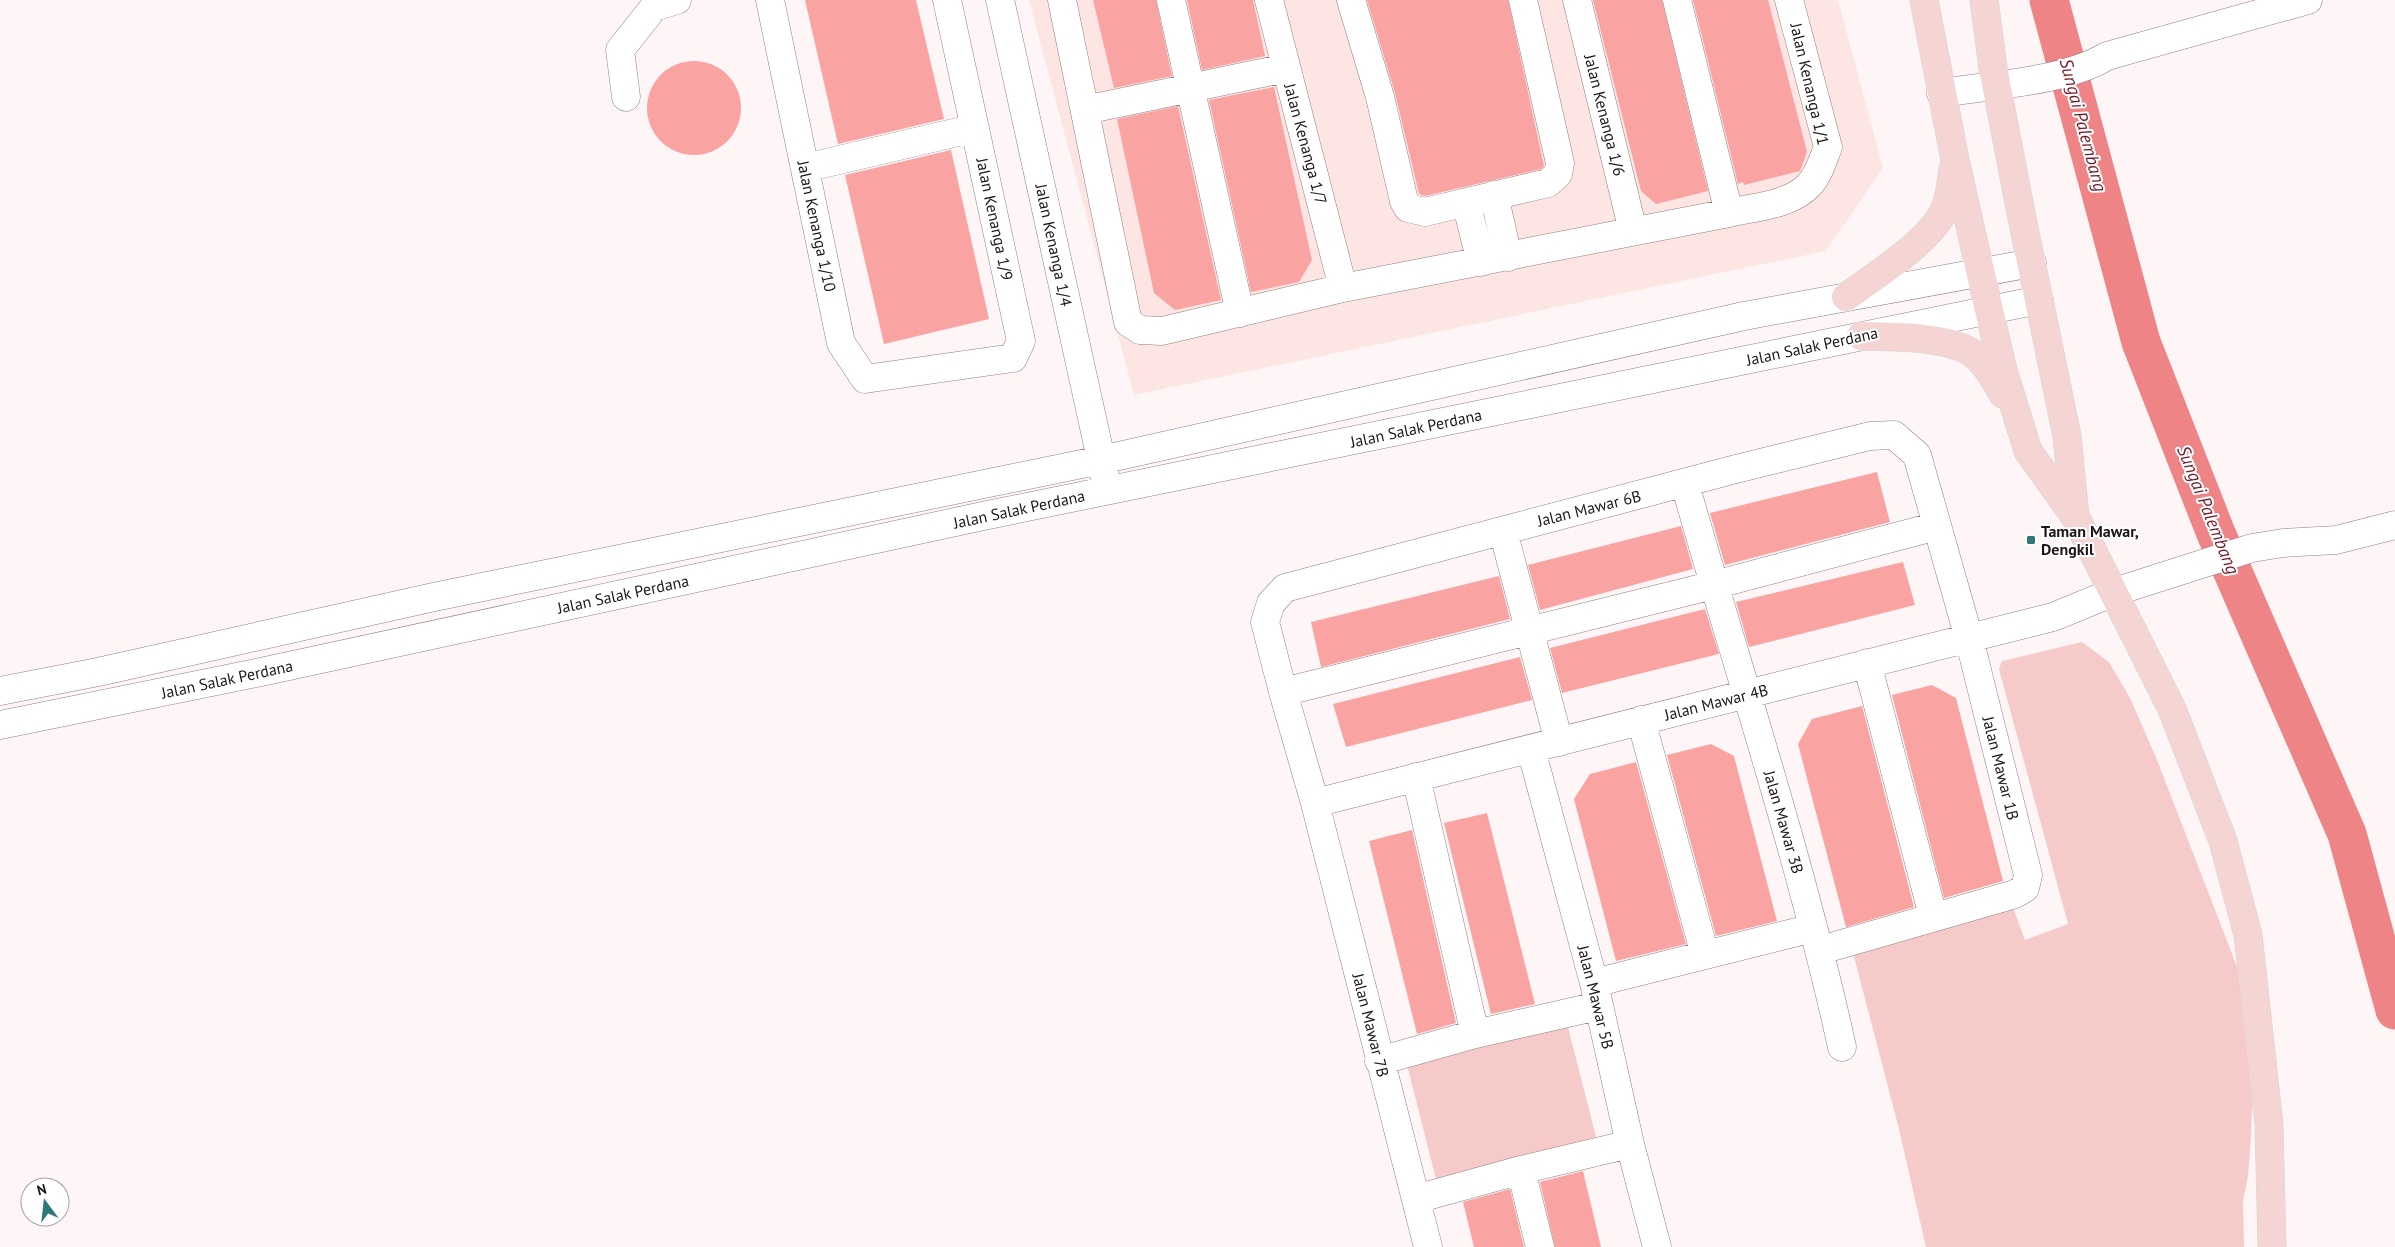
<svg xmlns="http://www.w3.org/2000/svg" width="2395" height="1247" font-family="'PT Sans',sans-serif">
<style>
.built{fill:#fde5e4}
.green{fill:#f5cac9}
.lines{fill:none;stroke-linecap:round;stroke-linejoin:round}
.river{stroke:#ee8486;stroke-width:39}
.building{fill:#faa3a3}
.minor-casing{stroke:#917f7e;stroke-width:29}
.major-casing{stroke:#d6d5d5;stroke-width:29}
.minor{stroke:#fff;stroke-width:28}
.major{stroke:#f5d4d4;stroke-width:28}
.poi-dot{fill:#2e787b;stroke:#fff;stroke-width:2}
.labels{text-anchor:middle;stroke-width:4;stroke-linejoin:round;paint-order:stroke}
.street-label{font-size:16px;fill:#1d1615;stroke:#fff}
.poi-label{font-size:16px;font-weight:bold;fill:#1d1615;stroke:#fff;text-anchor:start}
.water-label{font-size:18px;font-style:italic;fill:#751722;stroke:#fff}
</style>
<rect width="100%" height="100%" fill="#fef6f6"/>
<path class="built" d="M1029,0H1838L1883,168L1826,251L1134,395Z"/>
<path class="green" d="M2082,642L2109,662L2130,698L2157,760L2241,977L2253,1081L2251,1137L2248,1176L2243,1201L2244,1247H1926L1898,1125L1852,949L2013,908L2025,940L2068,924L1999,669L2002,661Z
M1567,1023L1596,1137L1436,1179L1406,1061Z"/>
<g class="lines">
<path class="river" d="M2049,0L2141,342L2215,531L2347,834L2395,1010"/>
</g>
<path class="building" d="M805,0H916L944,119L838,144Z
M1093,0H1156L1172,76L1114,88Z
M1187,0H1253L1265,56L1202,70Z
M1367,0H1508L1544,166L1541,169L1425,196L1419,194L1395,93Z
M1593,0H1662L1708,191L1656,204L1641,191Z
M1693,0H1768L1807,152L1800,171L1744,185L1743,182L1738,184Z
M647 108a47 47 0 1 1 94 0a47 47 0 1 1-94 0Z
M1274,87L1312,260L1299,282L1251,292L1209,100Z
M1178,106L1221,300L1175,310L1154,293L1117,119Z
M951,150L989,319L884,344L845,175Z
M1877,472L1890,522L1725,565L1710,513Z
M1681,526L1693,569L1540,610L1528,565Z
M1903,562L1915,605L1749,647L1736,602Z
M1499,576L1510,619L1321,667L1311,622Z
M1705,609L1719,654L1562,693L1550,648Z
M1520,657L1532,700L1346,747L1333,704Z
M1932,685L1956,698L2003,881L1944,898L1892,695Z
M1862,706L1914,907L1846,927L1798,744L1812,719Z
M1711,744L1734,756L1777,921L1716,936L1667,755Z
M1636,762L1686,944L1616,961L1574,799L1590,774Z
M1487,813L1535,1004L1491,1014L1444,823Z
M1412,830L1456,1023L1417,1034L1369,841Z
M1583,1171L1601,1247H1555L1540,1182Z
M1510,1189L1524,1247H1474L1463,1202Z"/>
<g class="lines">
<g class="minor-casing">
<path id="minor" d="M770,0L841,343L865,379L1013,358L1021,341L947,0
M1000,0L1105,477
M1062,0L1128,322L1140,330L1162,331L1343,288L1729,213C1754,207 1791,205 1809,185C1819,175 1823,159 1828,147L1789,0
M1171,0L1240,313
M1269,0L1343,288
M1351,0L1380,97L1404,201L1408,208L1425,212L1548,183L1558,174L1560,163L1523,0
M1577,0L1633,231
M1677,0L1729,213
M1941,93C1992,85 2064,82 2107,56L2308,0
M626,97L620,50L654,7L677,0
M1085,110L1286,68
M805,168L975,128
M1494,195L1508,257
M1466,202L1481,262
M1685,484C1738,671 1800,856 1842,1047
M1503,531L1559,742
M1867,663L1933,916
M0,691L98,672L434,597L1101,460L1744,316L2032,263
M1283,692L1714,585L1937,526
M1641,720L1705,955
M0,725L261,672L983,516L2039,300
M1531,749L1594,983L1630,1144L1657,1247
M1416,777L1475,1034
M1315,803L2053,617L2114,592L2252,548L2283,543L2336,540L2395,525
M1594,983L1813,928
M1379,1061L1475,1034L1598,1006
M1521,1170L1540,1247
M1416,1199L1521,1170L1630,1144
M1428,1247L1315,803L1283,692L1265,622L1271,603L1285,588L1736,469L1870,436L1894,435L1917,455L1969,638L2028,875L2025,888L2015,894L1821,950"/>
</g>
<g class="major-casing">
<path id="major" d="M1924,0L1955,160L1989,310L2002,367L2028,451L2076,518L2172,709L2223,841L2248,935L2269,1125L2272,1247
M1984,0L1993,68L2021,213L2067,436L2075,516
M1846,297C1875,276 1929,242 1944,211C1950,199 1951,182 1953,169
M1861,336C1891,337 1940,336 1967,350C1983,358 1994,379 2003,394"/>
</g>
<use href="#minor" class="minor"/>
<use href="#major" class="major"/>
</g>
<rect class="poi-dot" x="2026" y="535" width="10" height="10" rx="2.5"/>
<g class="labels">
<g class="street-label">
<text transform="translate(1810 84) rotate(77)" y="6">Jalan Kenanga 1/1</text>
<text transform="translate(1605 115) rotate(76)" y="6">Jalan Kenanga 1/6</text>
<text transform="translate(1306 144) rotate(75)" y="6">Jalan Kenanga 1/7</text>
<text transform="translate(995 219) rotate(78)" y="6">Jalan Kenanga 1/9</text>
<text transform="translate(817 226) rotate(78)" y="6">Jalan Kenanga 1/10</text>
<text transform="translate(1054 245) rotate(78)" y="6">Jalan Kenanga 1/4</text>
<text transform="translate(1812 346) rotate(-12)" y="6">Jalan Salak Perdana</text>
<text transform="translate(1416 428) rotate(-12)" y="6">Jalan Salak Perdana</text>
<text transform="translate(1589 508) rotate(-14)" y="6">Jalan Mawar 6B</text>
<text transform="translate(1019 509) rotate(-12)" y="6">Jalan Salak Perdana</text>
<text transform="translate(623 594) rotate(-12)" y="6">Jalan Salak Perdana</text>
<text transform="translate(227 679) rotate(-12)" y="6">Jalan Salak Perdana</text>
<text transform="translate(1716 702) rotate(-14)" y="6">Jalan Mawar 4B</text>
<text transform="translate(2001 768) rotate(76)" y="6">Jalan Mawar 1B</text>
<text transform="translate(1784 822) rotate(74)" y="6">Jalan Mawar 3B</text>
<text transform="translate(1596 997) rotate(76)" y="6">Jalan Mawar 5B</text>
<text transform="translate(1371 1025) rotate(76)" y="6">Jalan Mawar 7B</text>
</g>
<g class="poi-label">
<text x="2041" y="537">Taman Mawar,<tspan x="2041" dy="18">Dengkil</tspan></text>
</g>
<g class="water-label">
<text transform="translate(2083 125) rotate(75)" y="6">Sungai Palembang</text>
<text transform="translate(2208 510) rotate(68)" y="6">Sungai Palembang</text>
</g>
</g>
<g transform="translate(45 1202) rotate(345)"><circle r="24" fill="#ffffff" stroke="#a5a2a1"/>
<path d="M0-4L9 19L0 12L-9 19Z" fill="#2e787b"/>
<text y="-8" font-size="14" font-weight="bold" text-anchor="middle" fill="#1d1615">N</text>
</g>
</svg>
